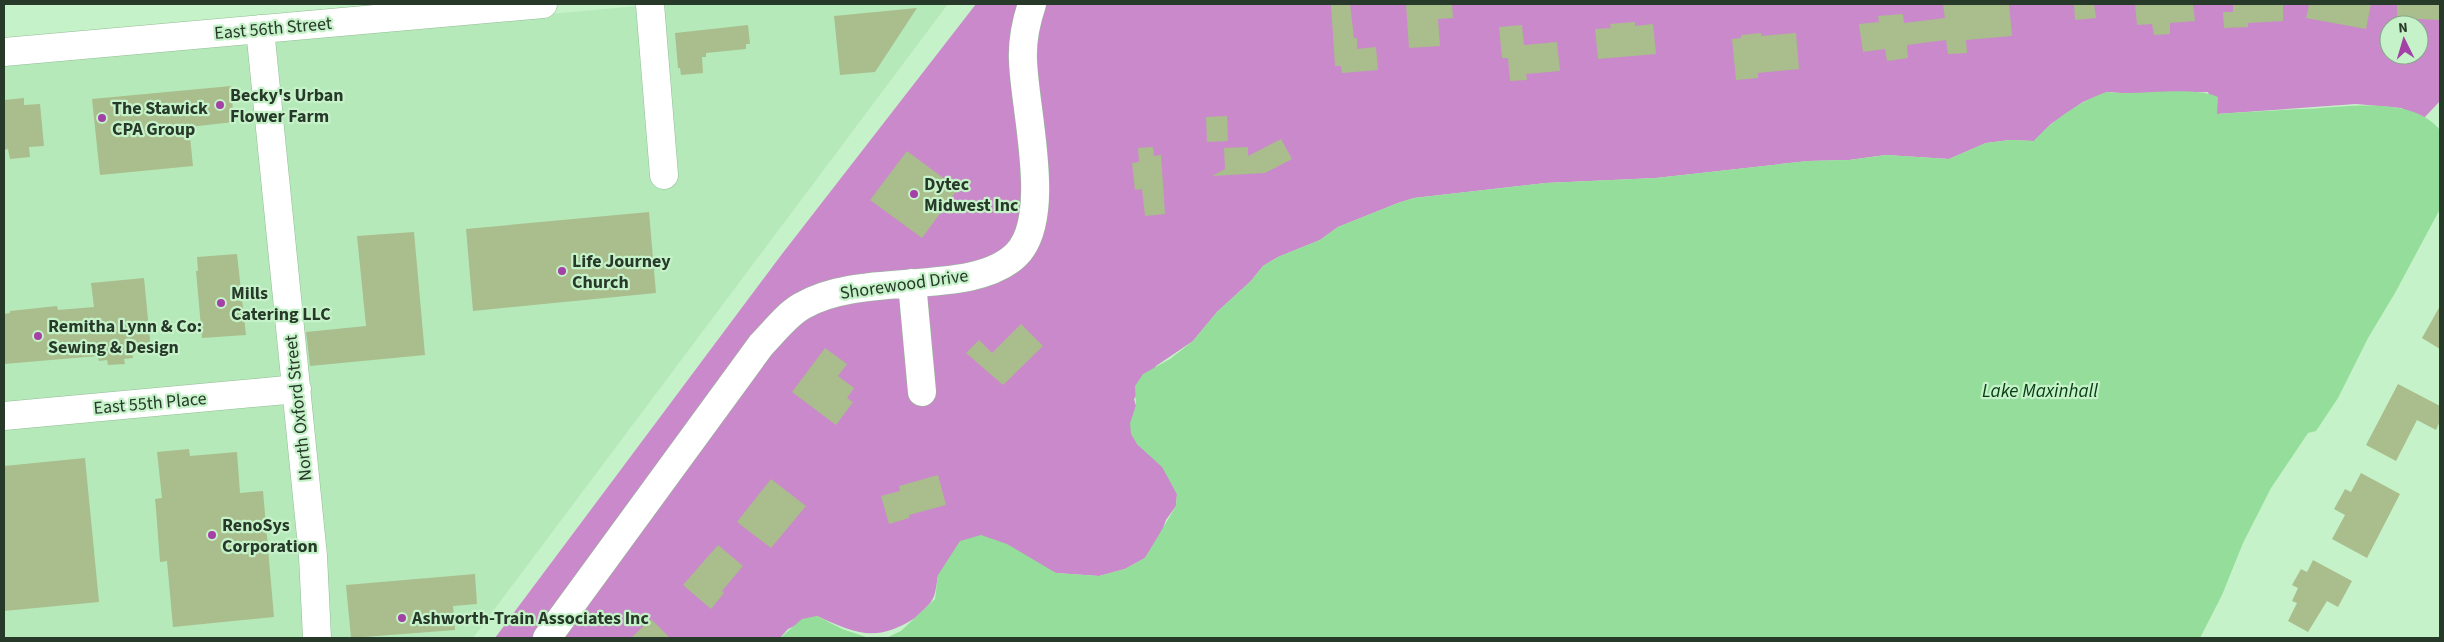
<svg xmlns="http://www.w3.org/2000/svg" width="2444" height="642" font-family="'Source Sans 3',sans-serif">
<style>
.built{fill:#b6e9ba}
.forest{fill:#ca89ca;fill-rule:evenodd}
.water{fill:#94dd9a}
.building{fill:#a9be8c}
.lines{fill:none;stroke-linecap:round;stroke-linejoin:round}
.minor-casing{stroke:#91bc94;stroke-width:29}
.minor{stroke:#fff;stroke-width:28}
.poi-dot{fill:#a441a7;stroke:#c6f2c9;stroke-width:2}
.labels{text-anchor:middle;stroke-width:4.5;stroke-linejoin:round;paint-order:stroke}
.street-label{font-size:18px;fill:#273929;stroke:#c6f2c9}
.poi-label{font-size:18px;font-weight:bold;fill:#273929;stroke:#c6f2c9;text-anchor:start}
.water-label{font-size:19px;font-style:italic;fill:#053c12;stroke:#c6f2c9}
</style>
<rect width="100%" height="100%" fill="#c6f2c9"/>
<path class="built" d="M660,4H948L473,638H4V63Z"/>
<path class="forest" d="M976,4H2440V101L2424,118L2401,108L2356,104L2217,114L2208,92L2136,94L2107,92L2083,102L2051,124L2034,141L2010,140L1986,143L1949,159L1886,155L1849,160L1808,161L1656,178L1546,183L1414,198L1398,203L1338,227L1320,240L1278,257L1263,266L1251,281L1217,312L1193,341L1156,366L1134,399L1136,406L1133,415L1137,444L1163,467L1177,494L1176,506L1166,520L1162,531L1145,558L1125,569L1099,576L1056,573L1043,567L938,575C934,602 935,599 915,618C877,642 858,635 817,616L788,629L780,638H495L782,254ZM2389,25H2419V55H2389Z"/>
<path class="water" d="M2107,92C2138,96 2193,85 2218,97L2217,114C2247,112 2276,110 2305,109C2345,107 2412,95 2440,130V209L2395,293L2368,338L2338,398L2316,431L2308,433L2271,488L2243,543L2222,595L2200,638H886L901,631L935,599L938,575L960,541L981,535L1007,544L1056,573L1099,576L1125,569L1145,558L1176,506L1177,494L1162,467L1137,444L1131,434L1130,423L1136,406L1135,386L1143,374L1170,359L1193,341L1217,312L1251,281L1263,266L1278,257L1320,240L1338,227L1398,203L1414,198L1546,183L1656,178L1808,161L1849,160L1886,155L1949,159L1986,143L2010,140L2034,141C2053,120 2080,101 2107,92Z
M817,616L842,629L869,638H780L802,619Z"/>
<path class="building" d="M1331,4H1350L1354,38H1357V49L1376,47L1378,70L1342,73L1341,66H1335Z
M1406,4H1452L1453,18L1438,19L1440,46L1409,48Z
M1962,4H2009L2012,36L1966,40L1967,53L1948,54L1946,40L1907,45L1908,58L1887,61L1885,49L1863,52L1859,24L1879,22L1878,16L1903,14L1904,23L1945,18L1943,5Z
M2074,4H2094L2096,18L2075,20Z
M2135,4H2193L2195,21L2170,23V34L2154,35L2152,24L2137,25Z
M2233,4H2283V21L2248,23V27L2224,28L2223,12H2233Z
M2312,4H2371L2366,29L2306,18L2309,5Z
M2397,4H2440V20L2397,18Z
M917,8L875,72L840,75L834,16Z
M1635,22V26L1653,24L1656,54L1598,59L1595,29L1611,28L1610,24Z
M748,25L750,44H746V49L706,53V57H702L703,73L681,75L680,68H678L675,33Z
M1522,25L1524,45L1557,42L1560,71L1526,74L1527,80L1510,81L1508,58H1502L1499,27Z
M1761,33V36L1796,33L1799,69L1758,73V78L1736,80L1732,39L1741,38V35Z
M231,86L234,122L189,127L193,166L100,175L92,99Z
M24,98V105L40,104L44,146L29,147L30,157L10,159L8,149L4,150V100Z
M1227,116L1228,141L1207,142L1206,117Z
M1281,139L1292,159L1265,173L1212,176L1225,169L1224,148L1248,147V156Z
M1153,147L1154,156L1161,155L1165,214L1145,216L1142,189L1135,190L1132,163L1139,162L1138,148Z
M907,151L958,189L922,238L870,200Z
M649,212L656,293L473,311L466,229Z
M414,232L425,355L310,366L306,332L366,326L357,236Z
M237,254L246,335L202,338L196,271H198L197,257Z
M144,278L151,350L132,352L133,358L124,359L125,364L108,365L107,360L99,361L98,356L4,364V314L10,313V311L57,306L58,310L94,307L91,283Z
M2440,306V349L2422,338Z
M1021,324L1043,346L1003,385L966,353L979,340L992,353Z
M825,348L847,364L838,376L854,388L847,398L853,402L836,425L792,392Z
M2398,384L2440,406V421L2436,430L2417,420L2396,461L2366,445Z
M189,449L190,456L237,452L240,493L263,491L274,617L173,627L167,561L160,562L156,509L155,499L162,498L157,452Z
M85,458L99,602L4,611V466Z
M2361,473L2400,494L2367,558L2332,539L2345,515L2334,509L2345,489L2351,492Z
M938,475L946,505L909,515V518L889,524L881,496L900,491L899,486Z
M771,479L806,506L771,548L737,522Z
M718,545L743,566L722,591L724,593L711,609L683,585Z
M2313,560L2352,581L2338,607L2327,601L2308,632L2288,621L2297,603L2292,601L2298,588L2292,585L2301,569L2307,572Z
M475,574L477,604L453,606L455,630L351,638L346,585Z
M651,619L670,638H631Z"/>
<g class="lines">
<g class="minor-casing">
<path id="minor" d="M650,4L664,175
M260,29L313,556L317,638
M4,52L543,4
M912,283L922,392
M4,416L297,389
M547,638L761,345C774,332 786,315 802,306C862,270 972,298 1016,255C1054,218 1024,109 1023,60C1022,40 1026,22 1032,4"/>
</g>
<use href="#minor" class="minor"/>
</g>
<g class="poi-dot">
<circle cx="220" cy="105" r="5"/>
<circle cx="102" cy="118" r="5"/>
<circle cx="914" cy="194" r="5"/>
<circle cx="562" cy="271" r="5"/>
<circle cx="221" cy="303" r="5"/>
<circle cx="38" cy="336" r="5"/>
<circle cx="212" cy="535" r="5"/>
<circle cx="402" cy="618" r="5"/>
</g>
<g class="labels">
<g class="street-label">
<text transform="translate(273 28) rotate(-5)" y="6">East 56th Street</text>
<text transform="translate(904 284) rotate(-8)" y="6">Shorewood Drive</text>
<text transform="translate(150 403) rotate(-5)" y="6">East 55th Place</text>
<text transform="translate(298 408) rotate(-96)" y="6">North Oxford Street</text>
</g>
<g class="poi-label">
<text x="230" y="101">Becky's Urban<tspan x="230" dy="21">Flower Farm</tspan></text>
<text x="112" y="114">The Stawick<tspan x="112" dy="21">CPA Group</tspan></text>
<text x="924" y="190">Dytec<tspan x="924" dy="21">Midwest Inc</tspan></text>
<text x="572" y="267">Life Journey<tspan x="572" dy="21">Church</tspan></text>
<text x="231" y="299">Mills<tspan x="231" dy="21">Catering LLC</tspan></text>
<text x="48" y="332">Remitha Lynn &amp; Co:<tspan x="48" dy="21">Sewing &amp; Design</tspan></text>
<text x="222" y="531">RenoSys<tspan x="222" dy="21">Corporation</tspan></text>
<text x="412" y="624">Ashworth-Train Associates Inc</text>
</g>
<g class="water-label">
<text x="2040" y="397">Lake Maxinhall</text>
</g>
</g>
<rect width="2444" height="642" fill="none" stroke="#273929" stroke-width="10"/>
<g transform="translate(2404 40) rotate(355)"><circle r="24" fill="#c6f2c9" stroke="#86a889"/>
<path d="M0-4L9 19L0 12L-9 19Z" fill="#a441a7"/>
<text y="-8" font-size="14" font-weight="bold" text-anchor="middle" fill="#273929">N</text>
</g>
</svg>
